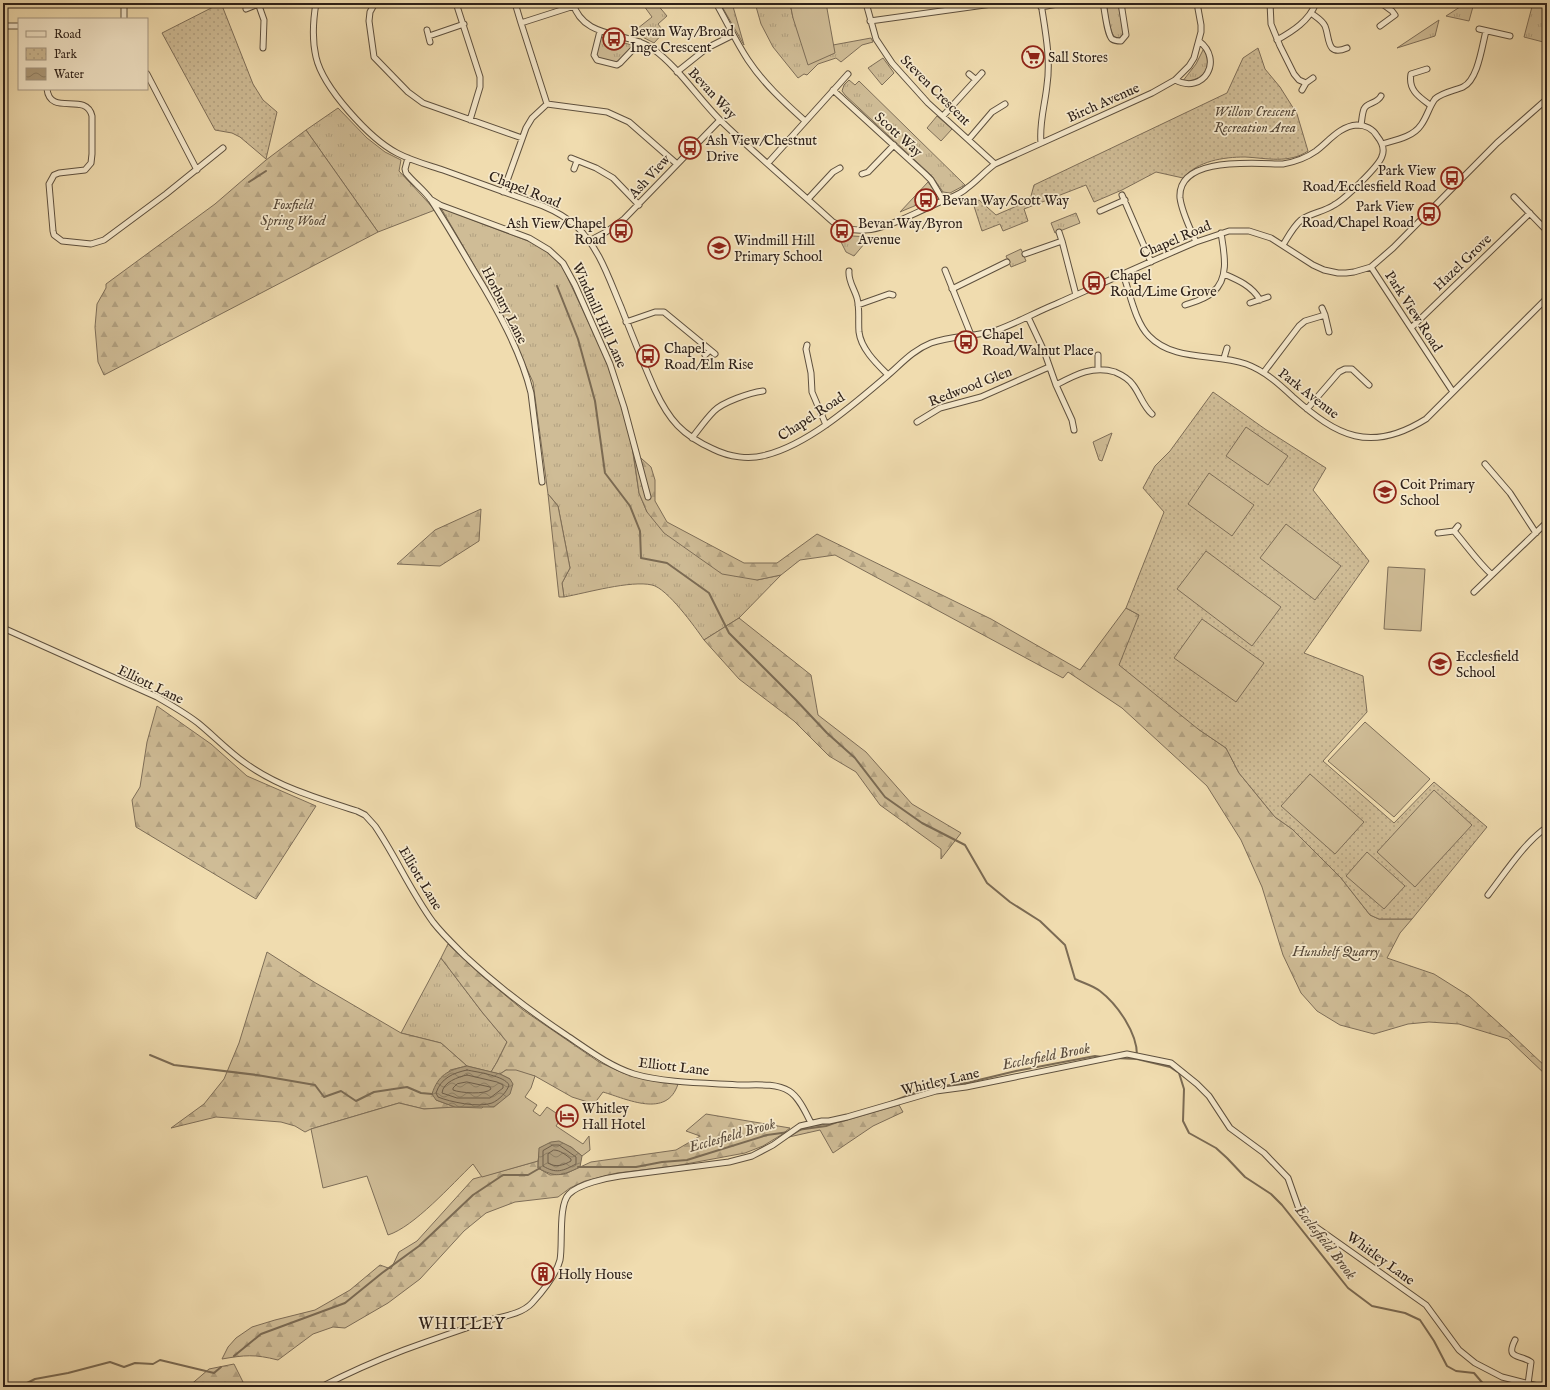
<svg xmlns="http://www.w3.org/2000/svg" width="1550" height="1390" font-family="'IM FELL English',serif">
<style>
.grass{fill:url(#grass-tufts);stroke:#7e6e58}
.forest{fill:url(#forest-firs);stroke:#7e6e58}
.park{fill:url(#park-dots);stroke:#7e6e58}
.garden{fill:#cfbc96;stroke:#7e6e58}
.water{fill:url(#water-waves);stroke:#7b6b54}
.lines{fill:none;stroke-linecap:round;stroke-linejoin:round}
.shore{stroke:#6e5e4a;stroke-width:1}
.stream{stroke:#7b6b54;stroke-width:2}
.street-casing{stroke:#5e503e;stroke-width:7}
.street{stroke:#f5e8cb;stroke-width:5}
.labels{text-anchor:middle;stroke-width:3.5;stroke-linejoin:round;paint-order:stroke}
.poi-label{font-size:14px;fill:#2e2119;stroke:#f5e8cb;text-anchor:start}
.street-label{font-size:14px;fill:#2e2119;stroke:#f5e8cb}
.park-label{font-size:14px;font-style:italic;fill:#564838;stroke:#f5e8cb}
.water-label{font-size:15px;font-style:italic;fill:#5b4c3c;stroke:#f5e8cb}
.quarter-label{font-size:16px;letter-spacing:1px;fill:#2e2119;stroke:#f5e8cb}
</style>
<defs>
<pattern id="grass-tufts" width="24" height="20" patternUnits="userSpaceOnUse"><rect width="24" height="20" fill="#cfbc96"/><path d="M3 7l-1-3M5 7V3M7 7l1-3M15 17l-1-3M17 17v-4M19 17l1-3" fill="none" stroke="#b2a181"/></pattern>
<pattern id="forest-firs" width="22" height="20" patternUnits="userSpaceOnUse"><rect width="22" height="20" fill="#cfbc96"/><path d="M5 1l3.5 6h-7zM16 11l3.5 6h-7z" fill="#b2a181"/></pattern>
<pattern id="park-dots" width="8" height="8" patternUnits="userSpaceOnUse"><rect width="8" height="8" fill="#cfbc96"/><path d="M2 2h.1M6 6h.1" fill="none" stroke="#b2a181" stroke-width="1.8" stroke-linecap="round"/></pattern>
<pattern id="water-waves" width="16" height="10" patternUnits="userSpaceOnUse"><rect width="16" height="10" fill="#ae9c7c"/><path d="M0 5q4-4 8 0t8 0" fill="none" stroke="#8e7f65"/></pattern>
</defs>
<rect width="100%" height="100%" fill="#f0dcaf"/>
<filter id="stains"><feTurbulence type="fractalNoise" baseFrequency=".005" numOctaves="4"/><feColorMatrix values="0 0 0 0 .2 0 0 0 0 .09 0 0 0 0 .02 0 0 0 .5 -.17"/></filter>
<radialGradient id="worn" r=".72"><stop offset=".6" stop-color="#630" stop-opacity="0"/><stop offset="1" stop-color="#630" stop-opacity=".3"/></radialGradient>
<path class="grass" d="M648,3H656L667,16L658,24L664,32L654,43L633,32L652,17L644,6Z
M720,3H732L744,45Z
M755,3H790L793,18L834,53L833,45L871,38L873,42L862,45L841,62L836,58L818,64L807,75L804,74L798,78L773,47L761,24Z
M1107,3H1118L1124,31L1121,38C1118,38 1117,39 1115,37C1110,34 1106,8 1107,3Z
M1466,3H1474L1469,21L1446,16Z
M1533,3H1540L1547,19V43L1524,37Z
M1439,20L1435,36L1397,48Z
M600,37L632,45L631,49L616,63L598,59L596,55Z
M1204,48C1213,69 1204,80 1182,82L1196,64Z
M883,58L894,73L882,85L868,68Z
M849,80L855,85L859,81L965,185L950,193L943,192L932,176L845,95L842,91L844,85Z
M338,108L367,138L385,152L401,160L399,171L435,210L378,232L306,130Z
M937,116L952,129L941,141L927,128Z
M928,182L938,196L900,212Z
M441,208L536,244L553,256L563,268L608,364L630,434L639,493L647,512L757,580L781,575L739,618L704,640C695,627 667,588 652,585C631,580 586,593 564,597L562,583L570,568L558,506L548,494L533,382L499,308Z
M1076,213L1080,223L1055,233L1051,223Z
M834,228L853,236L870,237L854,256L846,252Z
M1021,249L1026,261L1011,267L1006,256Z
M1112,433L1102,461L1099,460L1093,442Z
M441,958L482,1012L507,1042L497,1062L491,1072L467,1066L441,1043L401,1033Z"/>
<path class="forest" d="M306,130L378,232L104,375L98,362L95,327L97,304L106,288V284L215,204L266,160Z
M633,451L651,467L655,480V501L667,522L744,563H777L817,534L991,619L1080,670L1126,608L1139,615L1198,729L1226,748L1239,773L1275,817L1292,829L1341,878L1370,915L1379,919H1412L1400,933L1387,958L1434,974L1469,996L1513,1036L1547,1068V1076L1508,1039L1459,1024L1429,1022L1408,1024L1374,1034L1340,1025L1317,1011L1301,993L1283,955L1262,887L1241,840L1207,786L1122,708L1068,672L1063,678L835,555L800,560L781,575L757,580L722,574L664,533L647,512L639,493Z
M548,494L558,506L570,568L562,583L564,597H559Z
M481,509L479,541L440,566L397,564L435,530Z
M739,618L811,675L818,715L866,752L912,804L961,833L941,859V849L880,805L856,772L829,756L794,721L739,679L704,640Z
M157,706L211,744L247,776L316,806L256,899L136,827L132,800L140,787L147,742Z
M448,944L482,976L523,1010L599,1062L623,1073L650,1080L678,1084C667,1119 627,1099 603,1092L594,1104L572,1097L535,1076L506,1070L500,1074L491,1072L497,1062L507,1042L482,1012L441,958Z
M267,952L314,982L401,1033L441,1043L467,1066L450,1070L436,1100L455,1107L424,1109L399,1103L311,1129L305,1132L295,1126L281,1122L216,1117L171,1128L204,1104L224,1079L239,1043Z
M899,1105L903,1112L873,1126L833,1153L820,1130L789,1137L806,1127L841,1122Z
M706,1114L790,1128L781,1135L763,1146L745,1153L675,1166L617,1173L585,1181L570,1188L558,1197L515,1202L486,1213L464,1231L420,1279L388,1303L345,1328L333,1327L313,1334L278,1360C254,1354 245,1355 222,1359L228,1347L236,1338L252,1327L275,1320L315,1310L350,1290L380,1265L391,1269L399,1252L417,1241L473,1179L538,1161V1168L550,1175L565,1174L591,1162L676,1150L700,1136L686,1131Z
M234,1364L243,1382L237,1386L188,1387L209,1369Z"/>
<path class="park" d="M221,3L253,84L263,100L277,112L266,159L240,137L232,133L215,130L162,33Z
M1258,48L1265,69L1280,87L1297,114L1308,151C1289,164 1266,158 1245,157C1223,157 1198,161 1183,178L1156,172L1122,190L1094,202L1086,185L1024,209L1028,221L1003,231L1000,224L982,231L973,203L979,200L996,215L1033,199L1031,196L1034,185L1227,93L1243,58Z
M1213,392L1265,429L1326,468L1313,490L1369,561L1304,653L1363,676L1367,712L1323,761L1394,823L1434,782L1487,827L1412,919H1379L1370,915L1341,878L1292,829L1275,817L1239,773L1226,748L1198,729L1119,665L1139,615L1126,608L1164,512L1143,488L1155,466L1170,451Z"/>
<path class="garden" d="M790,3H826L835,53L808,65L793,18Z
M1246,427L1288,456L1268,485L1226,456Z
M1209,473L1254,505L1232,536L1188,504Z
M1286,524L1341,566L1315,600L1260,558Z
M1206,551L1281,607L1252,646L1177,589Z
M1388,567L1425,569L1421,631L1384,629Z
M1202,619L1264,663L1236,702L1174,658Z
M1365,722L1430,779L1394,817L1328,761Z
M1310,774L1364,822L1335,854L1281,806Z
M1434,790L1472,825L1415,887L1377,852Z
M1367,852L1405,886L1384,909L1346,876Z
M506,1070H516L535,1076L531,1088L525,1097L537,1105L533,1111L540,1116L547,1107L562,1117L556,1126L583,1144L589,1136L590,1150L582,1156L571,1147L540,1148L538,1161L482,1177L473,1164C452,1184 414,1227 388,1235L367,1176L323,1188L311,1129L399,1103L424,1109L455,1107L482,1108L510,1079L500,1074Z"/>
<path class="water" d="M467,1066L500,1074L510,1079L513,1084L510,1094L494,1107H455L436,1100L432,1094C438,1075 448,1070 467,1066Z
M559,1141L571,1147L582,1156L580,1167C561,1176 556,1178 538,1168L539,1148L551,1142Z"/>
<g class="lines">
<path class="shore" d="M467,1070C477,1072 505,1076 509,1085C507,1092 499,1100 492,1103C479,1108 450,1102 438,1097L436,1093C441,1078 453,1073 467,1070Z
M467,1075L497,1082L503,1085V1088L490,1098H457L442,1093C443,1082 458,1077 467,1075Z
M467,1082L490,1087L491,1089C486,1095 460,1093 453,1090V1088L457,1084Z
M553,1145H559L576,1157V1164C563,1171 556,1174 543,1166V1151Z
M554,1150C560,1150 566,1155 571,1159V1161C564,1165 556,1168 548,1163V1154Z"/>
<path class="stream" d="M249,182L266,171
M557,286L578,339L595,401L605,473L630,506L640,531L641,558L667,563L709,593L729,633L795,699L827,733L855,758L885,797L922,823L965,845L987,883L1010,902L1040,921L1065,945L1075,979C1083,983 1094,986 1100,991C1118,1005 1137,1033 1137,1055
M150,1055L174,1065L257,1075L315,1085L324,1097L341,1091L356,1101L374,1092L407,1087L421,1093L432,1094
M1115,1058L1137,1059L1170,1067L1179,1073L1184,1089L1183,1121L1189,1133L1216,1148L1227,1158L1245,1177L1271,1194L1282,1205L1348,1288L1372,1306L1405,1313L1420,1320L1434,1341L1447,1366L1456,1371L1474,1373L1486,1387
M891,1102L927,1088L966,1083L1016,1071L1095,1056L1102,1057
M797,1130L826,1126L840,1121
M578,1167H636L662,1162L687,1160L767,1135L789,1132
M234,1356L261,1334L345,1303L382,1273L419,1246L473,1195L503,1175H528L540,1168
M19,1387L35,1379L68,1373L110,1362L124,1367L135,1363L153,1364L160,1360L214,1373L221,1367"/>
<g class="street-casing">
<path id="street" d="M258,3L264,20L263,48
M316,3C313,21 312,40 316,57C323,88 370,139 397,153C412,161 428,165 443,170C476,182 510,194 543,206C555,211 566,217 576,226C599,247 609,279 621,307C632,335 643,363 655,390C669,420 682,435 713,449C729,457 749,460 766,455C809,444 854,404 887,376C901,364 913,350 931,343C952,335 976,337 997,330C1017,323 1036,312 1056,304C1103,283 1149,262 1196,242L1229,231H1249L1271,238L1313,265L1324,270L1338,273H1346L1354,272L1371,267L1393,248L1497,143L1547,99
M375,3L370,12L369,21L374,57L408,92L423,103L522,138
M456,3L480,77V87L470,120
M515,3L521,23
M573,3C583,40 628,31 653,49C678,67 698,98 720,120C756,155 796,188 833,222C843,228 854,231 865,230C887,229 919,211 940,202C949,198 960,195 967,188C977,181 985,171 995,164L1152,93L1175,80L1189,66L1194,58L1201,32V25L1197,3
M716,3C727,22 736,42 748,60C764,84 784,102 805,121
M866,3L876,39L892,63L928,103L995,164
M1103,3C1105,11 1107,35 1112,39C1115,41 1118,41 1121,41L1126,35L1121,3
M1270,3L1271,24L1280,46L1294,74L1299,80L1306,83
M1041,7L1063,3
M246,9L258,4
M1311,13C1316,17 1322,20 1325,26C1330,38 1326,57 1347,48
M124,19V3
M870,21L999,3
M3,26H19
M1380,26L1395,15L1392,11L1381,3
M1479,29L1510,36
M427,30L430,42
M600,31L594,55L597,60L617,65L620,63L640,42
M429,36L464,24
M1277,40C1293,31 1309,21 1316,3
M1427,69L1411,74C1408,90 1419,97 1430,105
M677,72L707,48L733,35
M147,74L197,170
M969,74L975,79
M1175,80C1204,95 1224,60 1199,41
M47,89C50,117 86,91 92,116V154L91,163L85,170L59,173L54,175L49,184L53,231L54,235L62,241L91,244L104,240L166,194L223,148
M833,90L925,174L931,180L943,200
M1302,90L1306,83L1313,78
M547,104L521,23L574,6
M943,116L982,73
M1361,125C1362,120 1362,114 1364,109C1367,102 1377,104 1381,96
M969,139L992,112L1005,104
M1041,143C1039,123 1045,105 1047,85C1051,58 1045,30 1041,3
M1382,144C1396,140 1413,137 1421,125C1427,117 1429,107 1435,99C1443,92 1454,91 1463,87C1478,80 1482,46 1486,31
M408,158L405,169L406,173C414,183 424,190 431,200C446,223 460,247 474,271C496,307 521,351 531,393L542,482
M571,158L596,168L613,178L639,205
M768,163L848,74
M574,169L577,161
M862,174L868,172L894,145
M503,192L526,128L532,118L547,104L607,112L629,122L677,164
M1122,195L1151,262
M1514,197L1547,231
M430,199L440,205L529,238L549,250L563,263L575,285L610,364L624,407L648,497
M808,199L833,172L840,168
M1100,211L1125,200
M1059,232L1062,241
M589,241L606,232L624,219L720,120
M1196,242C1190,228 1182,213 1180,198C1177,155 1257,164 1283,164C1295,162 1306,158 1316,151C1329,141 1340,126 1357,125C1365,125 1373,129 1377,136C1381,141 1385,149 1382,156C1380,165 1344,200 1334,205C1324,212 1310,213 1301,220C1293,227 1288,237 1283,245
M1025,254L1062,241L1076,295
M1371,267L1453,392
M945,270L971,335
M849,271C848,281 854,288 857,298C860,309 858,320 859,332C861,349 877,364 888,375
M1123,274C1130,293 1135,322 1149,336C1174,362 1215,353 1246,364C1265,371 1279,384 1293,397C1337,436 1370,454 1426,419L1547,298
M1224,274C1238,280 1252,286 1260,300
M952,289L1007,262
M1250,303L1268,297
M858,305L889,294L893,295
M1185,305C1194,302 1206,299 1213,292C1230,278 1224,252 1221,233
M1325,315L1329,332
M1028,317L1044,351L1056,385L1072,420L1074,430
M626,322L655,312H664L715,354
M1411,328L1530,213
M807,345L806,349L811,373L812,392L826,425
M705,355L710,350
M1098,355V369
M1224,358L1227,348
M1264,372L1299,326L1305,321L1325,315L1322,308
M1056,385C1075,375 1093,365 1115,372C1122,375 1129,379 1133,385C1140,394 1143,406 1152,414
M1307,409L1339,372L1345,369H1352L1369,385
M917,422L940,408L981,397L1049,367
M692,438C699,429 706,419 714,411C723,402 749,393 763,391
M1485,464L1510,493L1536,533
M1458,526L1454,531C1467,546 1477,561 1491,574
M1438,533L1454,531
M1474,592L1547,522
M3,628L157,697C171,705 185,713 198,723C214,736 228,751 245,763C278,787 319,799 357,811L365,815L375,826C396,857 411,892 433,922C443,935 455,946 466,957C497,986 530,1011 566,1035C587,1049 609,1066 634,1074C664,1083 709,1083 741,1085C756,1085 776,1083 789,1091C799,1097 806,1113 811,1123
M1488,895C1505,873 1524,843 1547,827
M1515,1340C1505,1360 1520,1354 1531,1362L1528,1384
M321,1387C348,1373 375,1361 404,1350C434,1339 463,1329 493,1319C506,1316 523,1313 532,1303C543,1291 556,1275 560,1260C563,1244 558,1205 569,1194C579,1184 606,1178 620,1176L729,1162L752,1156L773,1145L800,1126L822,1121H829L847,1117L936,1091L966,1087L1127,1054L1171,1063L1197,1084L1209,1096L1230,1128L1264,1153L1288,1178L1300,1212L1306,1220L1426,1305L1459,1350L1475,1363L1502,1377L1542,1387"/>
</g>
<use href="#street" class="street"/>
</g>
<defs>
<g id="bus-ring" transform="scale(1.15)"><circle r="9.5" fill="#f5e8cb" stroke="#8f2418" stroke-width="1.5"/><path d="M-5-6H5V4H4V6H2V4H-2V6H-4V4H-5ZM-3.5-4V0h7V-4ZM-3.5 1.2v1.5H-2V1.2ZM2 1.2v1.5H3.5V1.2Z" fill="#8f2418"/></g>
<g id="supermarket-ring" transform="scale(1.15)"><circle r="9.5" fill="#f5e8cb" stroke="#8f2418" stroke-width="1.5"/><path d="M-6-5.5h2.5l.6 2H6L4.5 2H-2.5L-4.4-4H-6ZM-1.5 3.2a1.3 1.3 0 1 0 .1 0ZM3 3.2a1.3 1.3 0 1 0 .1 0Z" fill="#8f2418"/></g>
<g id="school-ring" transform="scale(1.15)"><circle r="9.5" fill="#f5e8cb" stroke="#8f2418" stroke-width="1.5"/><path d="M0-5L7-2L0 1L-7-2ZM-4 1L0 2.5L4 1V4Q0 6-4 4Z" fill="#8f2418"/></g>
<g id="hotel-ring" transform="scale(1.15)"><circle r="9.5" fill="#f5e8cb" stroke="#8f2418" stroke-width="1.5"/><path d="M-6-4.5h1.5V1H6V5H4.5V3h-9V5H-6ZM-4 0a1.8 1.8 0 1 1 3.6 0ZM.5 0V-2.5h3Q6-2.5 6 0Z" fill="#8f2418"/></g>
<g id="building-ring" transform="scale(1.15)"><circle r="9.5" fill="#f5e8cb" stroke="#8f2418" stroke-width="1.5"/><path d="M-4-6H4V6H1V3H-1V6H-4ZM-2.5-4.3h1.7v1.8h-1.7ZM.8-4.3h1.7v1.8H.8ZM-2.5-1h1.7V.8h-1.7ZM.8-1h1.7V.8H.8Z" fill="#8f2418"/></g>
</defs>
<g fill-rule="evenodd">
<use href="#bus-ring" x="614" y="39"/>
<use href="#supermarket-ring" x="1033" y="57"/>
<use href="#bus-ring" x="690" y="148"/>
<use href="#bus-ring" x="1452" y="178"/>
<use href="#bus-ring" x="926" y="200"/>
<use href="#bus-ring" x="1429" y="214"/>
<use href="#bus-ring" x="621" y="231"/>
<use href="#bus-ring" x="842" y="231"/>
<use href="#school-ring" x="719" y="248"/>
<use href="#bus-ring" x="1094" y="283"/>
<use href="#bus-ring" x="966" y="342"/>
<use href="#bus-ring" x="648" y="356"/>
<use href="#school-ring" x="1385" y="492"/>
<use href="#school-ring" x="1440" y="664"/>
<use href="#hotel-ring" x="567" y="1116"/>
<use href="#building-ring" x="543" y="1274"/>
</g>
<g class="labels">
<g class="poi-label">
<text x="630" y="36">Bevan Way/Broad<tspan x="630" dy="16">Inge Crescent</tspan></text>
<text x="1048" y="62">Sall Stores</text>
<text x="706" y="145">Ash View/Chestnut<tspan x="706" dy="16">Drive</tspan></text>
<text x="1436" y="175" text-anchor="end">Park View<tspan x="1436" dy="16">Road/Ecclesfield Road</tspan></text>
<text x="942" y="205">Bevan Way/Scott Way</text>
<text x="1414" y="211" text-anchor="end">Park View<tspan x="1414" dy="16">Road/Chapel Road</tspan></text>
<text x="606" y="228" text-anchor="end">Ash View/Chapel<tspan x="606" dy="16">Road</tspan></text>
<text x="858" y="228">Bevan Way/Byron<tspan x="858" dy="16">Avenue</tspan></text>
<text x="734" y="245">Windmill Hill<tspan x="734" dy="16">Primary School</tspan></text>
<text x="1110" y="280">Chapel<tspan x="1110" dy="16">Road/Lime Grove</tspan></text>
<text x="982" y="339">Chapel<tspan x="982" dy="16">Road/Walnut Place</tspan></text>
<text x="664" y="353">Chapel<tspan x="664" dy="16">Road/Elm Rise</tspan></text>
<text x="1400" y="489">Coit Primary<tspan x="1400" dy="16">School</tspan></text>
<text x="1456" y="661">Ecclesfield<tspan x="1456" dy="16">School</tspan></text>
<text x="582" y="1113">Whitley<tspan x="582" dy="16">Hall Hotel</tspan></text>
<text x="558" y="1279">Holly House</text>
</g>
<g class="street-label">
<text transform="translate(936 90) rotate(45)" y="5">Steven Crescent</text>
<text transform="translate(713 93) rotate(47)" y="5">Bevan Way</text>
<text transform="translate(1103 102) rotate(-24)" y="5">Birch Avenue</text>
<text transform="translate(899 134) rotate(42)" y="5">Scott Way</text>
<text transform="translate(649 176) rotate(-47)" y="5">Ash View</text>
<text transform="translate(525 189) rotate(22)" y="5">Chapel Road</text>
<text transform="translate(1175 239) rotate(-23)" y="5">Chapel Road</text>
<text transform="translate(1462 262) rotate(-44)" y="5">Hazel Grove</text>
<text transform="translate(505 305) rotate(63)" y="5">Horbury Lane</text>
<text transform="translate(1414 311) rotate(57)" y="5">Park View Road</text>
<text transform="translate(600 315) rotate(66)" y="5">Windmill Hill Lane</text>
<text transform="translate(970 386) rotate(-21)" y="5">Redwood Glen</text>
<text transform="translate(1309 393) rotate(38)" y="5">Park Avenue</text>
<text transform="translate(811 416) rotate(-33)" y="5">Chapel Road</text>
<text transform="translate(151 684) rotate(26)" y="5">Elliott Lane</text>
<text transform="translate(421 878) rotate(59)" y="5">Elliott Lane</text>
<text transform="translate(674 1066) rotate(7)" y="5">Elliott Lane</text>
<text transform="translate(940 1081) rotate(-13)" y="5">Whitley Lane</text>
<text transform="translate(1381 1258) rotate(36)" y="5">Whitley Lane</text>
</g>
<g class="park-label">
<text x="1255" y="116">Willow Crescent<tspan x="1255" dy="16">Recreation Area</tspan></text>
<text x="293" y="209">Foxfield<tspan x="293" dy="16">Spring Wood</tspan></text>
<text x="1336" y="956">Hunshelf Quarry</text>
</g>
<g class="water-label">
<text transform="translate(1046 1056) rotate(-11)" y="5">Ecclesfield Brook</text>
<text transform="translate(732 1135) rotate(-16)" y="5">Ecclesfield Brook</text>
<text transform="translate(1326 1242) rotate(52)" y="5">Ecclesfield Brook</text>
</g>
<g class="quarter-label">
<text x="462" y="1329">WHITLEY</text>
</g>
</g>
<rect width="1550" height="1390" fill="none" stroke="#f0dcaf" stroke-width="16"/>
<rect x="4" y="4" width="1542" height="1382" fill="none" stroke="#2e2119" stroke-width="2"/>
<rect x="8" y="8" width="1534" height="1374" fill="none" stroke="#2e2119"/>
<rect x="18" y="18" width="130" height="72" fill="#f5e8cb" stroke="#a59884"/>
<rect x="26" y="31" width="20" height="6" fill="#f5e8cb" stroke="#a59884"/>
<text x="54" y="38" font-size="12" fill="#2e2119">Road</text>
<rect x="26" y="48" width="20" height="12" fill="url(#park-dots)" stroke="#a59884"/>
<text x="54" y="58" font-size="12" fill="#2e2119">Park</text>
<rect x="26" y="68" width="20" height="12" fill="url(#water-waves)" stroke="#a59884"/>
<text x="54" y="78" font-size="12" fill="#2e2119">Water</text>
<rect width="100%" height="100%" filter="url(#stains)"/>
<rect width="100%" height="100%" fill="url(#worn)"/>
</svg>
